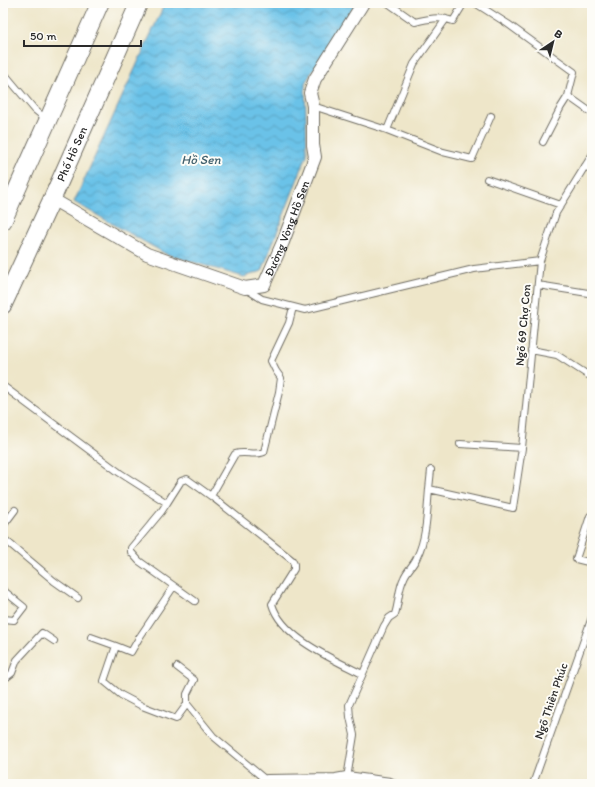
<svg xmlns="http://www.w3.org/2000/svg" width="595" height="787" font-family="Itim,sans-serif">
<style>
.water{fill:url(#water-waves);stroke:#4b768a}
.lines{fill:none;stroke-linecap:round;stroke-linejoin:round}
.service-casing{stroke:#6f6c62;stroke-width:8}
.minor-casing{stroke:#6f6c62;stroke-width:14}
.secondary-casing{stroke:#6f6c62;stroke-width:19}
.service{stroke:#fff;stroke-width:6}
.minor{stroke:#fff;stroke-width:12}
.secondary{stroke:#fff;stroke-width:17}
.labels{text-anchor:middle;stroke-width:4;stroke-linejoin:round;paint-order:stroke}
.street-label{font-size:12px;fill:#2b2b2b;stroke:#fdfcf7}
.water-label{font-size:13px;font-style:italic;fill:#41606d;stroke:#fdfcf7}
</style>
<defs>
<pattern id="water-waves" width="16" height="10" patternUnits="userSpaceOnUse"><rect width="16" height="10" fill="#6bc2e8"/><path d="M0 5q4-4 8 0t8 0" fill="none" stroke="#589ebc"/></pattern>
</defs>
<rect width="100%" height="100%" fill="#fdfcf7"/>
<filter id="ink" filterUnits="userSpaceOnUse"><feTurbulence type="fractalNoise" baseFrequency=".025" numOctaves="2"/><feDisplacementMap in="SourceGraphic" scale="8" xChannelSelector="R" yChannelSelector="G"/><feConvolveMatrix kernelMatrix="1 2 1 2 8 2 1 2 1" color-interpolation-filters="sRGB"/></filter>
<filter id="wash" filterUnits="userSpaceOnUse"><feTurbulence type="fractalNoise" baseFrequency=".012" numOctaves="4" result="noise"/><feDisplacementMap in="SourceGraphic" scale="16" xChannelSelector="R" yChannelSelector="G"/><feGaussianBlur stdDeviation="0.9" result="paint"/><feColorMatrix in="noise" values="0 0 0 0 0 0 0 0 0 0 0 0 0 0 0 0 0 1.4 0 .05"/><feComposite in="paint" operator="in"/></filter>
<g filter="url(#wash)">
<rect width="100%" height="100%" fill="#eee6c9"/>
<path class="water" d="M165,3H356L305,83L307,155L262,271L244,277L166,254L74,202Z"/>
</g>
<g filter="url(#ink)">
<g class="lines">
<g class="service-casing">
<path id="service" d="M388,3L415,22C427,19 440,16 453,21L464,3
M475,3L508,24L574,72L568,96L592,113
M3,72L35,110L46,119
M313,106L387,130L443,152L472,159L491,116
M387,130L414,64L446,19
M543,142L561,107L568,96
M585,166L592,170
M487,179L561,205
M538,285L588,293
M246,289L262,299L305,310L474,269L540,261
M531,350L557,355L588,375L592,368
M3,386L120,473L167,503L181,481L187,479L215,499L292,560L294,564V569L272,604C282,638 333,659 362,674
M460,444L522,448
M429,489L431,470
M211,496L235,454C245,451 255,456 264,452L279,392L281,378L276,371L271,361L289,323L293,307
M167,503L161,512L131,548V552L139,561L195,601
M590,516L576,559L592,563
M3,526L15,510
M3,538L54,581L78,598
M3,590L24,607L14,620L4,619L3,620
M91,637L116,646L104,681L121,695L142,706L176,719L187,704V694L194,680L177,667
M116,646L131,652L139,638L174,586
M3,680L12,673L17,660L42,633L54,641
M187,704L213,736L267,781
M347,778L354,735L350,717L349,705L384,626L389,618L395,614C399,603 398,589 404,578C407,570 414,565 417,557C427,537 427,511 429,489L513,508L522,448L540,261L556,213L592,155
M533,784L592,617"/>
</g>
<g class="minor-casing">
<g id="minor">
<path id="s1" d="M52,199L147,254L245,288L264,285L283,242L315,157L313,145V106L310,93L315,79L363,3"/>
<path d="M261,784L267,781L336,780L347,778L390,784"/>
</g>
</g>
<g class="secondary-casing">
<g id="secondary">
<path d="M3,221L100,3"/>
<path id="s2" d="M3,305L52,199L139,3"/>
</g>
</g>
<use href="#service" class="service"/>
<use href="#minor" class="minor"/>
<use href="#secondary" class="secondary"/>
</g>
</g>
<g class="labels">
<g class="street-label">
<text dy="4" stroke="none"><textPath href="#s2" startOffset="166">Phố Hồ Sen</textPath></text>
<text dy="4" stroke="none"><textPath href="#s1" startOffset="294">Đường Vòng Hồ Sen</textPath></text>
<text transform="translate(523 325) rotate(-85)" y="4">Ngõ 69 Chợ Con</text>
<text transform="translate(551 701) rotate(-71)" y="4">Ngõ Thiên Phúc</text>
</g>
<g class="water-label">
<text x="201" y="164">Hồ Sen</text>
</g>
</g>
<rect width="595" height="787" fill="none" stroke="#fdfcf7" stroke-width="16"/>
<g transform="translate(553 42) rotate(35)" stroke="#fdfcf7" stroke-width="3" paint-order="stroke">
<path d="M0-3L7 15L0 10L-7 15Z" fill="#2b2b2b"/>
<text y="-6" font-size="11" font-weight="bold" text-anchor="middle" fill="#2b2b2b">B</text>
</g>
<path d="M24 40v6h117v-6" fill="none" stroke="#2b2b2b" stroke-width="2"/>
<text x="30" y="40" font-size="12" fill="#2b2b2b" stroke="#fdfcf7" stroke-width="3" paint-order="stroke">50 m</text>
</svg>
